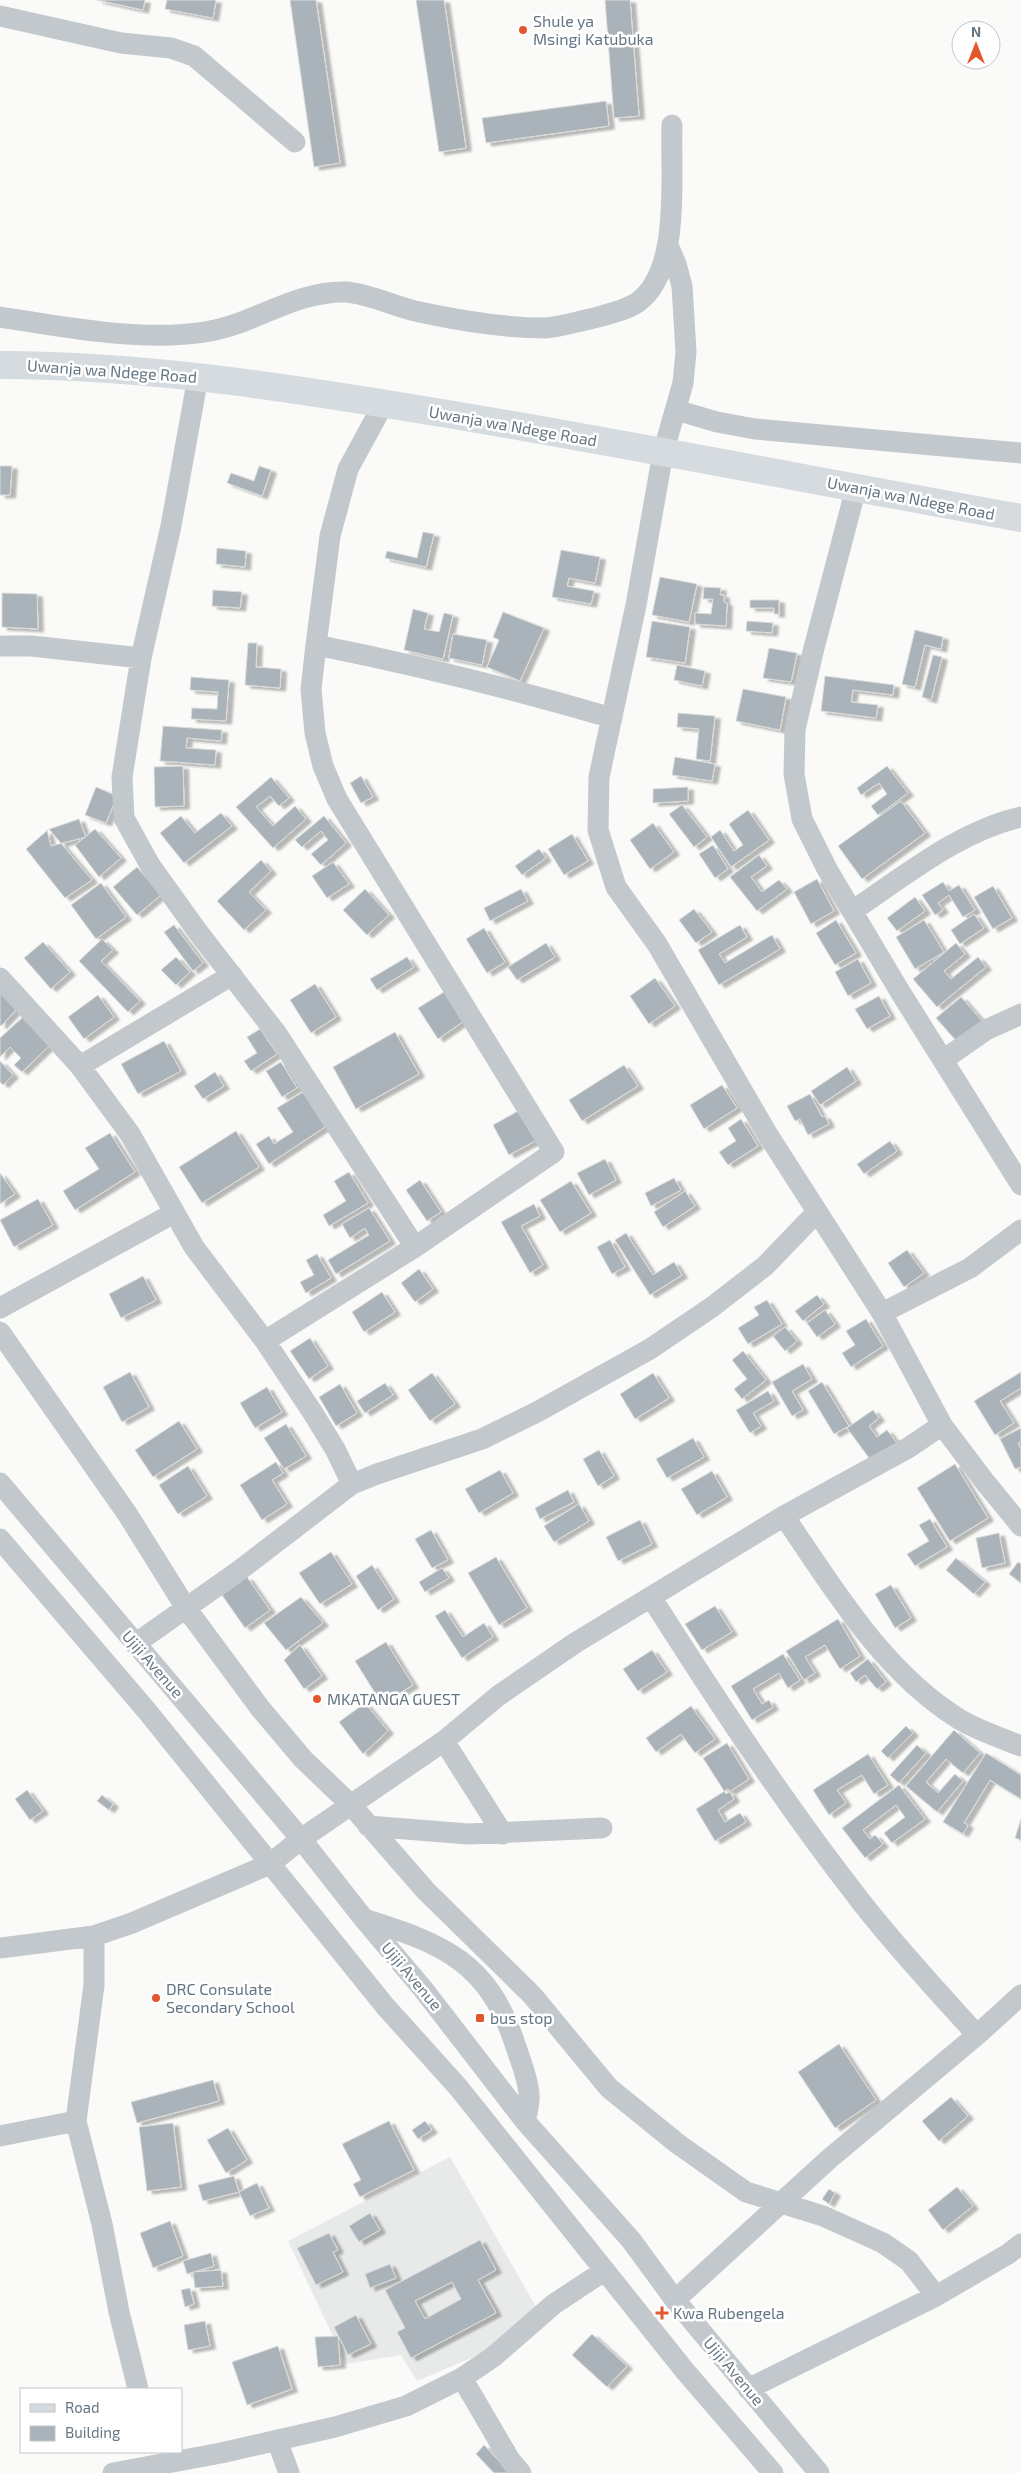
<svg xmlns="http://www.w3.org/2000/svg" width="1021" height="2473" font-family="'Exo 2',sans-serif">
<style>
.built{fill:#e8e9e9}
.building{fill:#aab3b9;stroke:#dcdcda;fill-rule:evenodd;filter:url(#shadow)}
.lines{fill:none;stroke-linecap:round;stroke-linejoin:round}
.minor{stroke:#c3c8cc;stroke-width:21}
.major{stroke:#d6dbdf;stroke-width:28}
.poi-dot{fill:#e4572e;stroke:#fff;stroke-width:2}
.labels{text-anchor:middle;stroke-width:5;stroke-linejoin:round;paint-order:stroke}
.poi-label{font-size:16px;fill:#657683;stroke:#fff;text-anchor:start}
.street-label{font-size:16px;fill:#657683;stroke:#fff}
</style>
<defs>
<filter id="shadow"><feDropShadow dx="5.5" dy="3" stdDeviation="1" flood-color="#0004"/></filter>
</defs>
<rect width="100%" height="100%" fill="#fafaf8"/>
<path class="built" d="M450,2157L538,2310L490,2350L417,2381L401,2355L346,2364L288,2241Z"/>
<path class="building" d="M97,0H145L143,10Z
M167,0H216L213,18L165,9Z
M290,0H316L340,163L314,167Z
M416,0H444L466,148L439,152Z
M605,0H630L639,116L614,118Z
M606,101L609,126L486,143L482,118Z
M0,466H12L10,495H0Z
M259,466L271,470L262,496L227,483L231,473L254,481Z
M423,532L434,534L426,567L385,558L387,551L417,558Z
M217,548L246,551L245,567L216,564Z
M561,550L600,557L595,583L569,578L567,586L594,591L591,604L552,597Z
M660,577L697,584L689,622L652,615Z
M704,587L721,588L720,595H724V602L727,603L726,626L695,624V613L711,614L713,599H703Z
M213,590L242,592L240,608L212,606Z
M2,593L37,594L38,629L2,627Z
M750,600H779V614H774V608H750Z
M413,609L428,613L424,629L439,632L444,613L453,615L443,659L404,650Z
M503,612L544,628L520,681L487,667L499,640L493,637Z
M652,621L690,627L685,663L646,657Z
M747,621L773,623L772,633L746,631Z
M915,630L943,637L941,649L925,645L915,687L902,684Z
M453,634L487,640L482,665L449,658Z
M248,643H257L256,667L281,669L280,688L245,685Z
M769,648L797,653L791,682L763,678Z
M933,655L942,657L931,700L922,697Z
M677,665L705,671L702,686L674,680Z
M825,676L894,685L893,695L853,690L851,702L878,705L876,718L821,711Z
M191,677L229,680L226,721L191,719L192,708L217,709L218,692L190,690Z
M743,689L786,697L780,730L736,721Z
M678,713L715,716L710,761L696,759L699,729L677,727Z
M163,726L222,730L221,741L187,738L186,748L216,750L215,765L160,761Z
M675,757L715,764L712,781L672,775Z
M183,766L184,806L155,807L154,767Z
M887,766L908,793L878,815L871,806L887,794L879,783L861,795L857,788Z
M361,776L373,797L361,803L350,783Z
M271,777L289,798L279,806L270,796L256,807L273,826L295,806L306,819L273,848L236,807Z
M96,787L117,796L106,823L85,815Z
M688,787V801L653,803V789Z
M901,801L925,833L862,879L838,846Z
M682,805L707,837L694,847L669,814Z
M748,810L769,840L731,867L711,837L720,830L734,851L743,845L729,824Z
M221,813L232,826L184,863L160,833L181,816L195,833Z
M324,816L346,843L321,865L311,854L328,840L321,831L302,847L295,840Z
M79,819L86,837L51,846L47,830Z
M653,823L674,852L650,869L630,840Z
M49,829L92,880L65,898L26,849Z
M95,829L121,858L99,877L75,845Z
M572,834L588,861L564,875L548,849Z
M713,845L728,869L715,878L699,854Z
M539,849L546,858L522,875L515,866Z
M759,855L767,866L751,877L762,892L779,880L787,889L757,911L730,877Z
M261,860L271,871L249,892L266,910L244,930L217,901Z
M333,862L349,884L327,898L312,876Z
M137,867L161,895L137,915L113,887Z
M817,879L834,911L811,924L794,892Z
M943,882L949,891L959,885L975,910L963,917L949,895L938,903L943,910L935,915L922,895Z
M101,883L126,917L96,939L71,905Z
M993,886L1012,918L993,929L974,897Z
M365,889L389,915L367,935L343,910Z
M521,889L528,901L490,921L484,908Z
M915,897L925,911L897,931L887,918Z
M694,909L712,932L696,943L679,920Z
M974,914L984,928L960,944L951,930Z
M836,920L856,953L835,965L816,933Z
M924,920L944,952L915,969L896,937Z
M174,925L203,963L193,971L164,932Z
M740,925L747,937L719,954L725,963L772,935L780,949L719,985L698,950Z
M484,928L505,962L487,973L466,939Z
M102,939L113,950L101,961L140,1001L128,1012L79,961Z
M43,942L70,972L51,989L24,958Z
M546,943L555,957L517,980L508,967Z
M956,943L965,954L944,971L951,979L978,957L986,967L937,1007L913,979Z
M176,957L190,972L176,985L161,970Z
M407,957L414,967L377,990L370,979Z
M858,959L871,983L848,996L835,972Z
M655,978L675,1006L649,1024L630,996Z
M315,984L336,1017L311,1033L290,1000Z
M0,992L16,1010L1,1026L0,1025Z
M444,992L464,1021L438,1039L418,1008Z
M98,995L114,1017L84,1039L68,1017Z
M879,996L890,1016L867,1029L855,1009Z
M961,997L984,1023L959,1044L936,1018Z
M23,1017L50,1045L22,1072L14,1065L21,1058L10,1047L0,1057V1038Z
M260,1029L277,1054L251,1071L244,1061L257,1053L247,1037Z
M395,1032L419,1074L356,1109L333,1067Z
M164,1041L181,1071L138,1094L121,1064Z
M0,1061L13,1075L3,1085L0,1082Z
M281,1062L297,1088L282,1097L266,1071Z
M624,1065L638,1086L582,1121L569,1100Z
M847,1067L856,1081L820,1105L811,1091Z
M215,1072L224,1086L203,1099L194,1086Z
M722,1085L737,1108L704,1129L690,1105Z
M303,1092L325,1127L269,1164L256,1144L269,1136L274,1144L293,1132L277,1108Z
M810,1094L822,1117L825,1116L829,1124L808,1135L800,1119L795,1121L787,1106Z
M520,1110L537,1140L509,1155L493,1125Z
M741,1119L758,1146L728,1165L719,1152L736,1141L728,1128Z
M236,1131L259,1167L202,1203L179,1167Z
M110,1133L135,1172L75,1210L63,1191L99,1169L85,1148Z
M890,1141L897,1151L864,1174L857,1164Z
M605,1159L616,1180L589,1195L577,1173Z
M349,1172L368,1203L329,1226L323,1215L346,1201L334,1181Z
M0,1173L15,1194L0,1204Z
M674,1178L681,1190L651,1206L645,1193Z
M420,1180L441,1212L427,1221L406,1190Z
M571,1181L591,1213L560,1232L540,1200Z
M685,1191L695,1206L663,1227L654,1212Z
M38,1199L53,1225L14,1247L0,1220Z
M534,1204L540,1216L521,1226L543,1265L530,1273L501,1222Z
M369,1208L390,1241L336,1274L328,1260L369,1235L365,1228L350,1238L342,1224Z
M626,1233L653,1275L674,1262L682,1275L650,1295L615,1240Z
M610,1240L625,1267L612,1274L597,1247Z
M907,1250L924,1273L904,1287L888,1263Z
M317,1254L331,1278L306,1293L300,1282L314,1275L306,1260Z
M419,1269L433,1289L415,1302L401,1283Z
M143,1276L156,1300L121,1318L109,1294Z
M382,1292L395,1312L364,1332L352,1312Z
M817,1295L824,1304L803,1321L795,1311Z
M767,1300L782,1324L748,1344L738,1328L759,1315L754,1307Z
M825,1310L835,1324L817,1337L807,1323Z
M866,1319L883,1346L851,1367L842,1353L855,1345L846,1331Z
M785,1327L797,1341L785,1351L773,1336Z
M310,1338L328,1366L309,1379L290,1351Z
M743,1351L766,1380L742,1399L734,1389L747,1379L732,1360Z
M803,1364L812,1379L792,1391L803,1410L792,1416L772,1382Z
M130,1372L149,1407L122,1422L103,1387Z
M1021,1372V1388L1000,1401L1014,1423L995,1435L974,1401Z
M432,1373L455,1404L430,1421L408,1390Z
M653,1373L669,1398L635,1419L620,1394Z
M822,1382L849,1426L834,1434L808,1391Z
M385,1383L393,1395L365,1413L357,1401Z
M340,1384L357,1413L336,1426L319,1397Z
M267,1387L282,1412L255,1428L240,1403Z
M768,1391L774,1401L753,1413L761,1426L750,1433L736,1410Z
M873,1410L879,1418L869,1426L877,1437L887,1430L897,1443L872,1462L847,1428Z
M179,1421L197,1449L153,1477L135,1450Z
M286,1424L306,1456L284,1469L264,1438Z
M1021,1428V1442L1018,1443L1021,1449V1467L1015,1469L1000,1439Z
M693,1438L704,1457L667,1478L656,1459Z
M599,1450L614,1476L598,1486L583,1459Z
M276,1462L283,1473L272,1480L287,1504L262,1520L240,1485Z
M955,1464L988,1518L950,1541L917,1488Z
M188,1466L207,1496L178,1514L159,1485Z
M500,1470L513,1493L479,1513L465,1489Z
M712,1471L727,1497L697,1515L681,1489Z
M568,1490L574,1502L540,1519L535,1508Z
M579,1504L589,1521L554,1542L544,1526Z
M930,1519L947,1547L915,1566L907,1554L929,1541L919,1525Z
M640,1520L652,1544L618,1561L606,1537Z
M431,1530L448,1560L432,1568L415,1539Z
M999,1533L1005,1563L982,1568L976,1538Z
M331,1552L352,1584L320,1604L299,1573Z
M496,1557L527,1608L499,1625L468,1573Z
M956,1558L985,1582L974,1594L946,1570Z
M1018,1562L1021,1564V1583L1009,1574Z
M372,1565L394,1599L378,1610L356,1576Z
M442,1568L449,1578L425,1592L419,1582Z
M247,1577L270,1610L245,1628L222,1595Z
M891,1585L911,1618L895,1628L875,1594Z
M301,1597L323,1623L286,1650L264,1623Z
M715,1606L732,1632L702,1650L685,1624Z
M445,1610L463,1637L484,1623L493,1637L462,1658L435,1616Z
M838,1619L860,1656L840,1669L825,1645L805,1657L815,1673L804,1680L786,1651Z
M386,1642L413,1685L382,1704L355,1661Z
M300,1645L322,1676L304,1689L284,1660Z
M652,1650L667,1672L638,1691L623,1669Z
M783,1654L800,1680L788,1688L779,1673L753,1689L762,1704L769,1700L773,1707L752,1720L731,1686Z
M868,1659L886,1682L877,1689L865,1675L856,1682L850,1673Z
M365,1703L388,1731L363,1754L339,1722Z
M691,1706L715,1739L695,1753L681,1734L656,1752L646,1738Z
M906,1726L913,1733L888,1758L881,1751Z
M954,1730L980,1753L963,1773L946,1759L926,1782L938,1793L955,1774L963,1781L937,1812L906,1786Z
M727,1743L749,1779L726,1794L703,1758Z
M917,1745L926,1753L899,1783L890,1775Z
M986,1753L1021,1775V1799L990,1780L964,1823L968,1825L963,1834L943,1822Z
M868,1754L888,1785L874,1794L862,1775L837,1790L846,1803L829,1815L813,1790Z
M899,1785L925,1819L892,1843L884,1833L905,1817L896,1805L863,1830L870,1839L875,1835L883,1844L865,1858L842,1828Z
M728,1789L734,1799L718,1810L725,1822L740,1813L746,1822L715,1841L696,1809Z
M27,1790L43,1811L30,1820L15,1799Z
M102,1795L113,1804L109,1810L97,1801Z
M1021,1819V1840L1015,1838Z
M839,2044L876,2100L835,2128L798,2072Z
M213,2080L219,2101L137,2123L131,2102Z
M951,2097L968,2116L939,2141L922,2121Z
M389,2121L414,2170L360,2197L353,2184L361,2180L342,2144Z
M425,2121L432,2130L418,2139L412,2130Z
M173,2123L181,2187L147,2191L139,2127Z
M228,2128L247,2160L226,2173L207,2140Z
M234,2176L239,2192L203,2201L198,2185Z
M257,2183L269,2208L250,2216L239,2192Z
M957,2187L973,2206L943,2230L928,2210Z
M829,2189L835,2193L829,2204L822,2199Z
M370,2213L380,2230L359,2242L349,2226Z
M170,2221L183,2256L153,2268L140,2233Z
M329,2233L338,2250L333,2252L343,2272L316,2285L297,2248Z
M480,2240L496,2270L478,2280L496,2313L411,2358L397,2332L405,2328L385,2290ZM452,2282L461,2299L425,2319L415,2301Z
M211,2253L214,2266L187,2274L183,2261Z
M390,2264L396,2278L370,2288L365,2274Z
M221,2270L223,2286L195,2288L193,2272Z
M190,2288L194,2304L185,2307L181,2290Z
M356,2315L371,2344L348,2355L334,2327Z
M205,2321L210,2346L188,2350L184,2325Z
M592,2334L627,2366L607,2387L572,2355Z
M338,2336L340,2365L318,2367L315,2337Z
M278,2346L292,2389L247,2405L232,2362Z
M484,2445L510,2473H494L476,2454Z"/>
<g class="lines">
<path class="minor" d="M0,16L121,43L171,48L194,56L295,142
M668,245L676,264L682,286L686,352L683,383L663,453L636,605L599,777L598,830L616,887L657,944L768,1135L882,1313L942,1425L985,1482L1021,1526
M0,317C62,327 143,342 205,332C256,324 293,291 346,292C365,293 395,306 415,311C456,320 502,328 545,328C559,327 576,322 590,319C605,315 625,311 638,302C682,270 670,174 672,125
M198,377L171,526L141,658L122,777L124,818L150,865L198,932L277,1034L415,1247
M676,410L717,422L755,429L1021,453
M856,488L814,648L795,729L794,774L802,819L827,869L899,990L1021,1185
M316,645C416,665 514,689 612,718
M0,646H32L141,658
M852,911C905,876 959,831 1021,817
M0,978L80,1066L130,1134L194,1247L265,1341L313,1413L335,1449L352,1484
M943,1060L986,1030L1021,1014
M80,1066L232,975
M0,1308L174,1213
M882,1313L970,1268L1021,1230
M0,1332L128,1515L186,1608L260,1708L303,1759L351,1805L426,1891L532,1995L609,2088L678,2144L746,2192L823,2216L883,2243L909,2261L936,2296
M265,1341L415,1247L554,1152L337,799L323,766L315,733L311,689L316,645L330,536L348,469L384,403
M0,1483L301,1839L364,1919L423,1989L525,2121L631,2240L675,2300L819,2473
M784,1516C833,1588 883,1672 959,1719C977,1730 1001,1738 1021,1746
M0,1539L147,1711L385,2006L458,2087L685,2371L773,2473
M651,1597C717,1701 786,1806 862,1903C898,1949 938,1992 977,2035
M135,1644L240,1570L352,1484L377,1474L482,1439L537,1412L650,1349L712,1307L765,1266L816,1213
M444,1741L503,1834
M368,1826L468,1834L602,1828
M364,1919C444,1944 489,1962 516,2047C521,2062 528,2079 529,2094C530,2103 527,2113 525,2121
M94,1936V1985L76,2121L102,2224L119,2312L138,2389
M0,1948L94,1936L132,1923L270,1864L301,1839L444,1741L498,1696L575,1643L784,1516L908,1448L942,1425
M0,2136L76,2121
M675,2300L829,2159L977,2035L1021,1995
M462,2378L510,2460L521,2473
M748,2389L936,2296L1008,2254L1021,2244
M277,2440L289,2473
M113,2473L221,2453L335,2427L406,2406L462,2378L493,2357L554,2304L604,2271"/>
<path class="major" d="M0,365C151,365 305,390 454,415C643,447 832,484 1021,518"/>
</g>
<g class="poi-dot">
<circle cx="523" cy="30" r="5"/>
<circle cx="317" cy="1699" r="5"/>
<circle cx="156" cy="1998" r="5"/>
<rect x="475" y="2013" width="10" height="10" rx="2.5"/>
<path d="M659.5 2305.5h5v5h5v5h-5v5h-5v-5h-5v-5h5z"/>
</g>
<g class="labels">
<g class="poi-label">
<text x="533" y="27">Shule ya<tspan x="533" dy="18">Msingi Katubuka</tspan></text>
<text x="327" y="1705">MKATANGA GUEST</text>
<text x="166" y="1995">DRC Consulate<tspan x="166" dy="18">Secondary School</tspan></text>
<text x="490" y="2024">bus stop</text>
<text x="673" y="2319">Kwa Rubengela</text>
</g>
<g class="street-label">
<text transform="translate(112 371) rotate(4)" y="6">Uwanja wa Ndege Road</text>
<text transform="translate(513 426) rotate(10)" y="6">Uwanja wa Ndege Road</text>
<text transform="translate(911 498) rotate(11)" y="6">Uwanja wa Ndege Road</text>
<text transform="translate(153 1664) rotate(49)" y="6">Ujiji Avenue</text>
<text transform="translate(412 1976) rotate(50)" y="6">Ujiji Avenue</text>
<text transform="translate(734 2371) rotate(50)" y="6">Ujiji Avenue</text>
</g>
</g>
<rect x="20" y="2388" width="162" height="65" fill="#ffffff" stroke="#c1c8cd"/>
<rect x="30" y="2404" width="25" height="8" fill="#d6dbdf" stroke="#c1c8cd"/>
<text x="65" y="2413" font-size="15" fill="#657683">Road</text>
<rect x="30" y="2426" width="25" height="15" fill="#aab3b9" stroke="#c1c8cd"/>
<text x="65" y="2438" font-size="15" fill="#657683">Building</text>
<g transform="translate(976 45)"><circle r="24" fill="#ffffff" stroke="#c1c8cd"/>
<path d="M0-4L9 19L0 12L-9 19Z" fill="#e4572e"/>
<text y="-8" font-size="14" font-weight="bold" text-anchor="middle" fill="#657683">N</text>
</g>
</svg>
